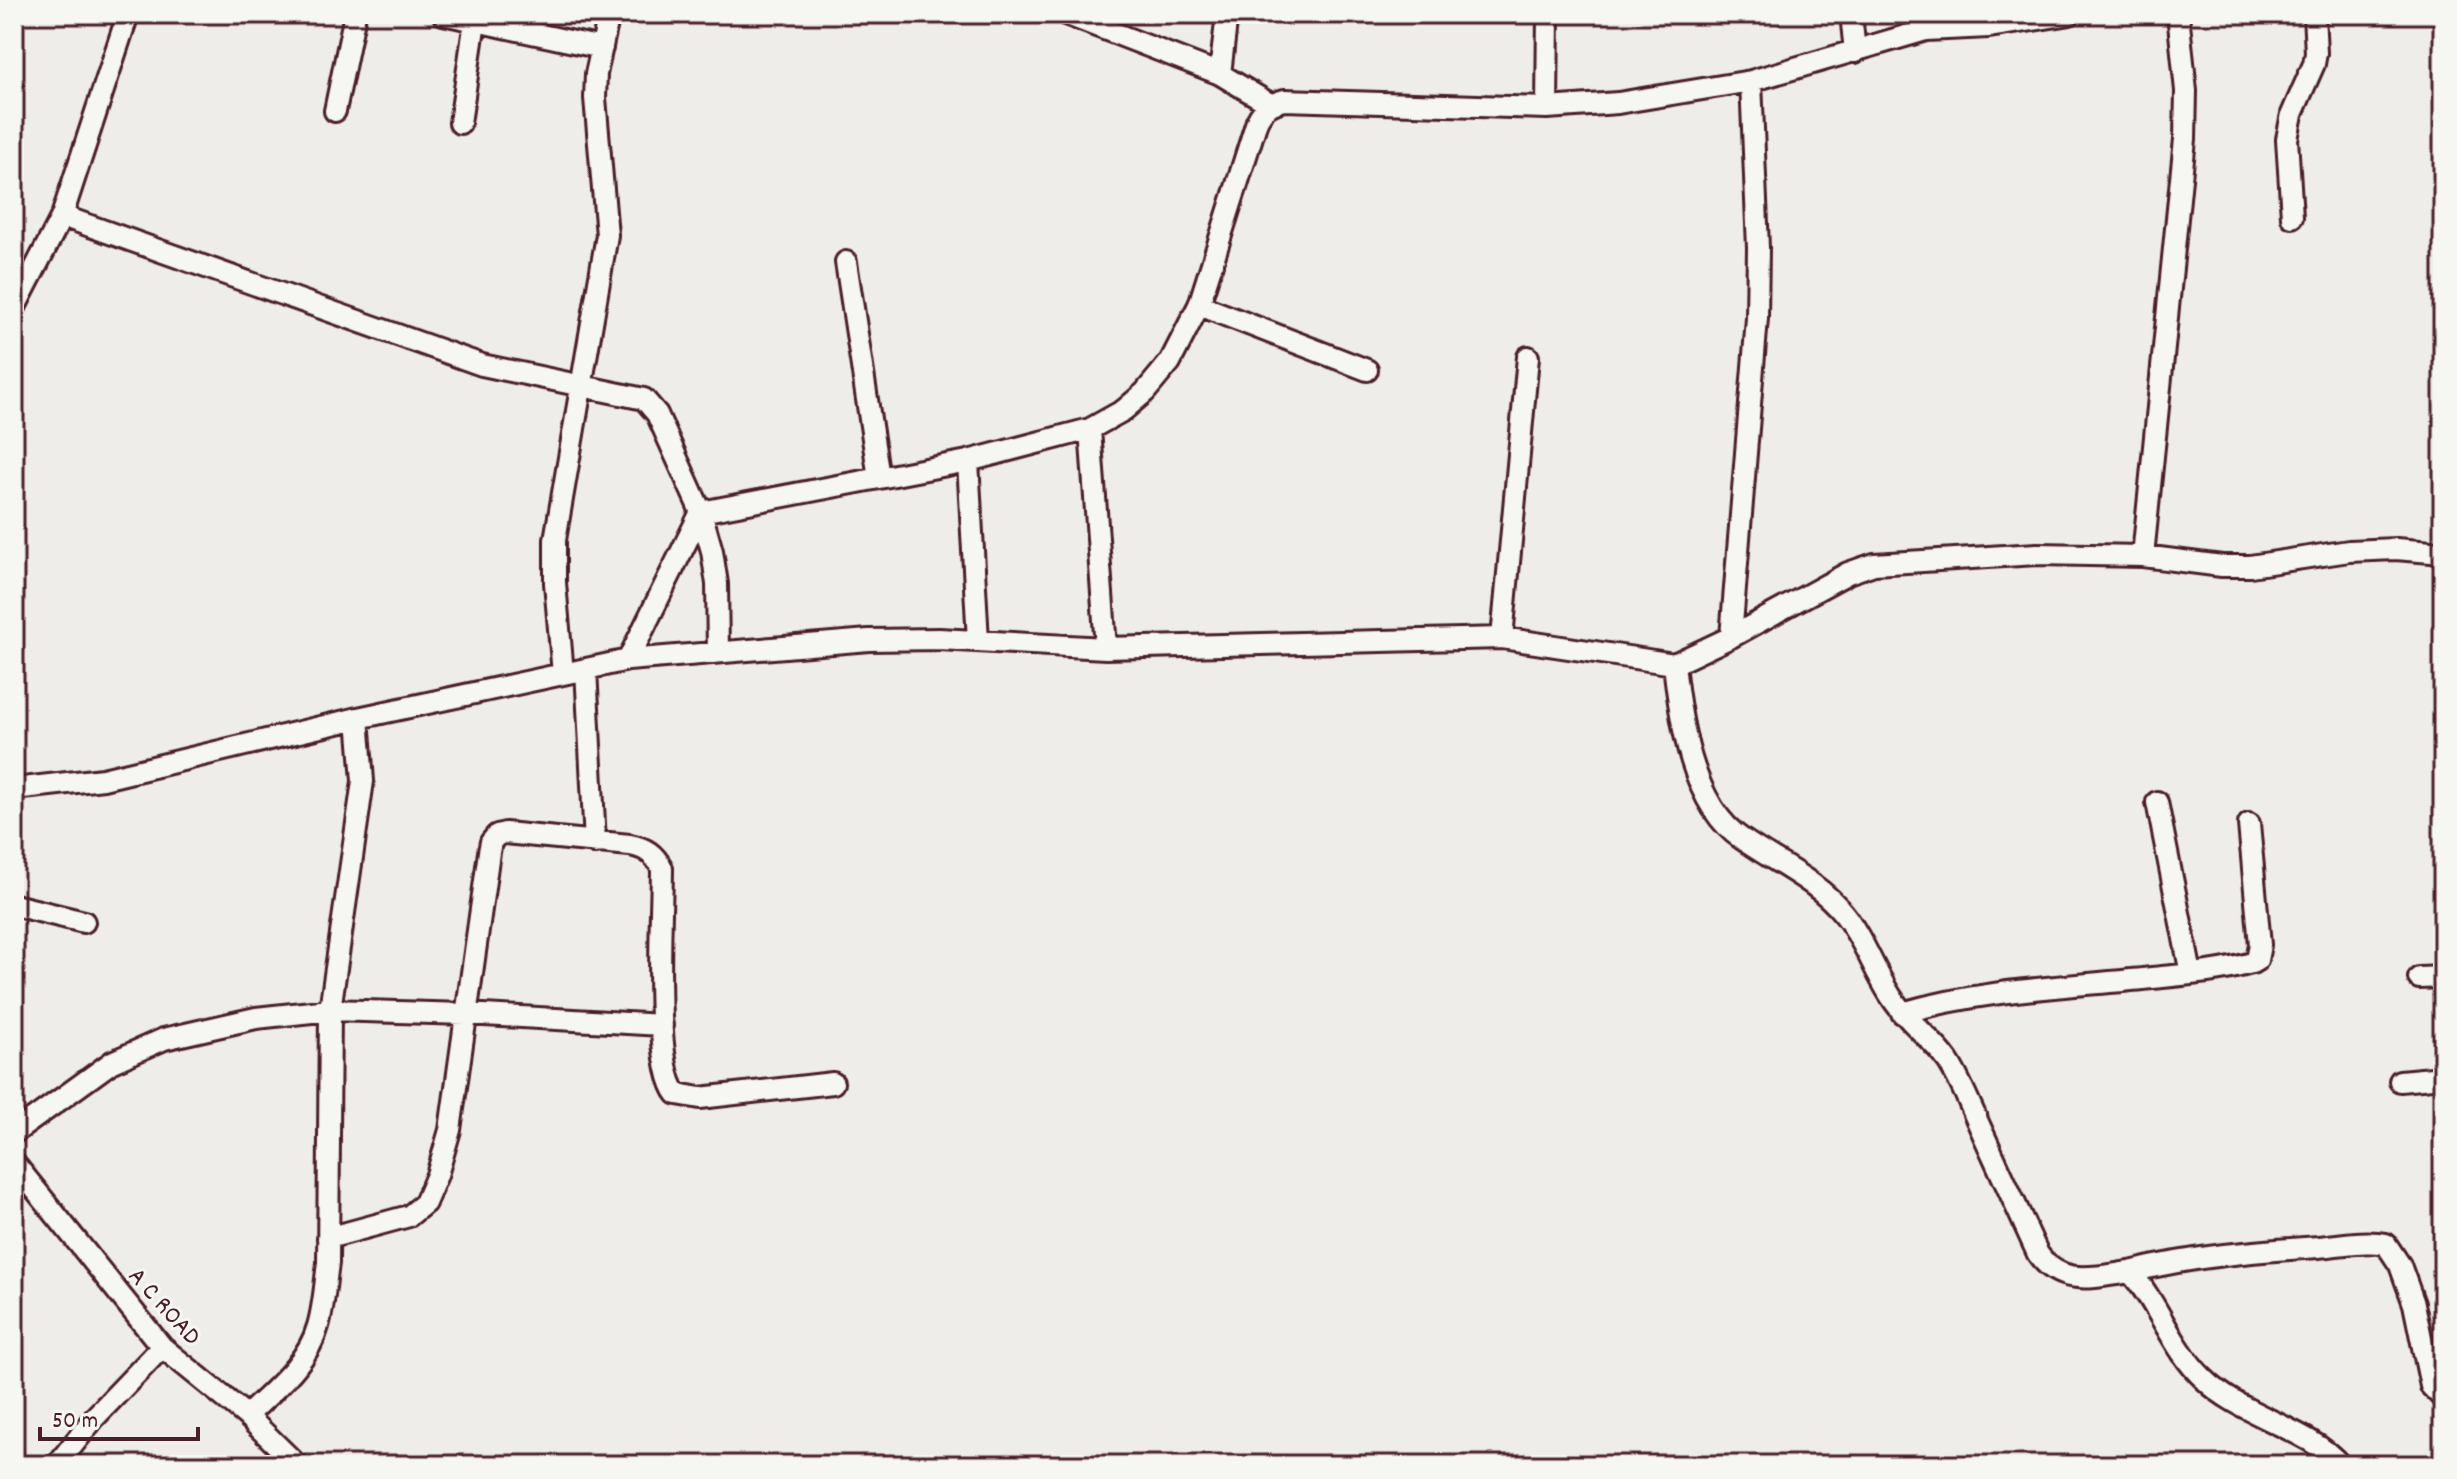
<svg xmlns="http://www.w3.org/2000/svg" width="2457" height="1479" font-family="Dekko,sans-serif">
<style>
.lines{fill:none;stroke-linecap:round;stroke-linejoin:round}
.minor-casing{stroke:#4a1f2b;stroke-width:26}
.minor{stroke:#f6f6f2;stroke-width:20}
.labels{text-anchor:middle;stroke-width:6;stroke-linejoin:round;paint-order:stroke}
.street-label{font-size:26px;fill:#4a1f2b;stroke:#f6f6f2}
</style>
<rect width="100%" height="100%" fill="#efedea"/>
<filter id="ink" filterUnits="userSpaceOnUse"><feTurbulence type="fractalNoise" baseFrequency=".0125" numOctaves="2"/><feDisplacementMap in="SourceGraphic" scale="16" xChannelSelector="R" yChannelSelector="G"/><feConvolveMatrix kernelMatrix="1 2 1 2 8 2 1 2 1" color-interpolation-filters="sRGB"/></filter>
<g filter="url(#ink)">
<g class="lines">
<g class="minor-casing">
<path id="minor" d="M443,14L602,48
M1065,14L1220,74L1270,104
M1851,14L1855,52
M1220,74L1227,14
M1547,108L1548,14
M335,111L355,14
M460,123L476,14
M62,216L482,365L644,399L657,414L701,512L712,551L717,584L718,652
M2292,217L2287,139L2292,114L2314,64L2316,53L2314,14
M846,262L879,478
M1199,305L1367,370
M14,309L62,216L128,14
M1090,429L1106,648
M968,461L978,641
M2143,556L2185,139L2186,91L2178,14
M1731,637L1757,318L1758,248L1751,81
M1502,638L1528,357
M628,660L869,640L939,639L1106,648L1502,638L1674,664
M586,669L595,843
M563,674L555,583V540L607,235L595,98L596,74L609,14
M14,789L103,779L358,718L628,660L701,512L968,461L1090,429L1124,410L1145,392L1170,362L1199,305L1257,121C1264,107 1270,104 1284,100L1547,108L1618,103L1751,81L1926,30L1989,27L2070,14
M2157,802L2191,974
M14,905L84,922
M2419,978L2443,977
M1902,1013C1981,990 2062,987 2143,979C2180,975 2217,973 2252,963L2257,960L2260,945L2249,824
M2400,1081L2443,1077
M14,1133L112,1062L164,1039L256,1018L330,1010L466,1014L662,1025
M14,1163L162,1347L247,1416L297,1465
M328,1238L409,1216L425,1203L437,1175L450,1130L489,852L491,842L497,835L505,833L630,845C646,848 654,854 662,868C662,912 652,1065 677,1094L700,1098L833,1083
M2130,1272C2193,1256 2255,1251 2319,1247C2341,1245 2364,1240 2386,1244L2400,1265L2414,1304L2431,1386L2443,1398
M247,1416C273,1390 308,1363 318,1326C324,1306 325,1284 328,1263L330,1010L363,781L358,718
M57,1465L94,1418L162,1347
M2340,1465C2310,1429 2241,1416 2204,1379C2172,1349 2159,1304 2130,1272C2094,1277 2061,1287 2038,1254C2018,1211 1999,1169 1980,1127C1970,1105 1961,1081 1948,1061C1932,1038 1907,1022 1892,998C1874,971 1864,939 1844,914C1818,881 1776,863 1742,839C1692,806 1680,719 1674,664L1731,637L1848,573L1874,564L2037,554L2143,556L2222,566H2250L2349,551L2396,549L2443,553"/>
</g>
<use href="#minor" class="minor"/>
</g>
</g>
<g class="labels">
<g class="street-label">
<text transform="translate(166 1305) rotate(48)" y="9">A C ROAD</text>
</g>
</g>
<rect width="2457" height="1479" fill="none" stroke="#f6f6f2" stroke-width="48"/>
<rect x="24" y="24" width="2409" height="1431" fill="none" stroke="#4a1f2b" stroke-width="3" filter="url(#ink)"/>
<path d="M40 1427v12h158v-12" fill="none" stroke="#4a1f2b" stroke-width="4"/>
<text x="52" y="1427" font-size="24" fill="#4a1f2b" stroke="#f6f6f2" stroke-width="6" paint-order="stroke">50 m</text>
</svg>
